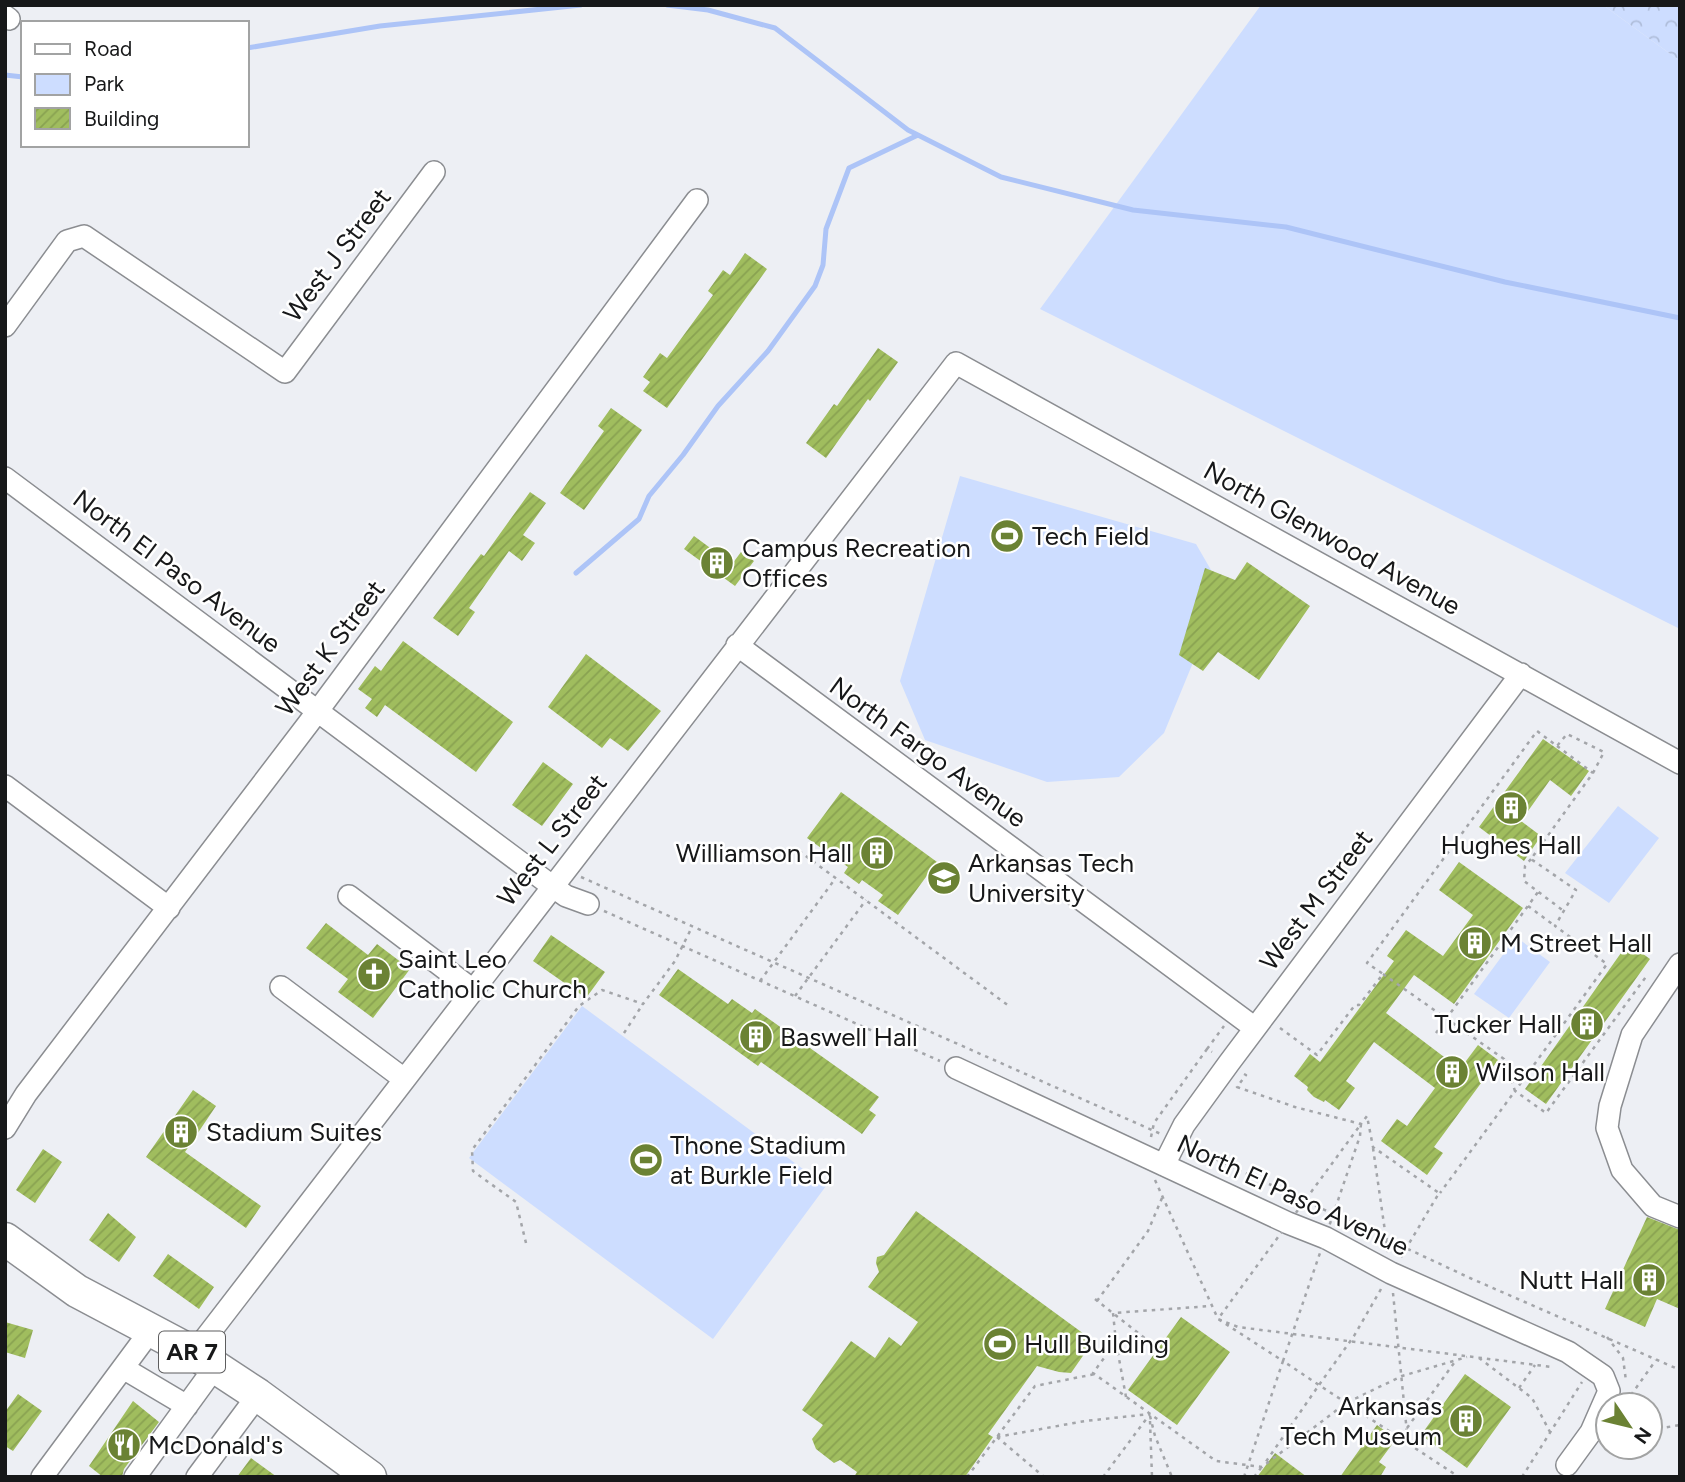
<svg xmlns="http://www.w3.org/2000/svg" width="1685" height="1482" font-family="Figtree,sans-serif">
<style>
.green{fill:#cdddff}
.forest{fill:url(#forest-crowns)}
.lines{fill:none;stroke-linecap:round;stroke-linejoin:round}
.stream{stroke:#adc4f7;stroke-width:5}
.building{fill:url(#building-hatch)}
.minor-casing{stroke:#8b8d91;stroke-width:24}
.highway-casing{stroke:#8b8d91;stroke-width:35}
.path{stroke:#a3a5a9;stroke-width:2.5;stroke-dasharray:3.5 5;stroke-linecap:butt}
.minor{stroke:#fff;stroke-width:21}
.highway{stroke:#fff;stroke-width:32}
.labels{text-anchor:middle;stroke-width:5;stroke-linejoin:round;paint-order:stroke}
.shield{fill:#fff;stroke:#5d5d5e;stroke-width:2}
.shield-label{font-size:24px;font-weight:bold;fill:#171819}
.street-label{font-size:26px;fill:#171819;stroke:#fff}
.poi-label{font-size:26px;fill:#171819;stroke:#fff;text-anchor:start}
</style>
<defs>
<pattern id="forest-crowns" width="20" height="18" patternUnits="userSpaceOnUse" patternTransform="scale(1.75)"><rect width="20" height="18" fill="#cdddff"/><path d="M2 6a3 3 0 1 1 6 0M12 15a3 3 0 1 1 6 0" fill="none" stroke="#afbdda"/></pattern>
<pattern id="building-hatch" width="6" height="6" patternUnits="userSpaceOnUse" patternTransform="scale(1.75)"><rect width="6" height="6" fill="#a0bd5e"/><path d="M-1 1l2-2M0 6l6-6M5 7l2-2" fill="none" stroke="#89a251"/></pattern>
</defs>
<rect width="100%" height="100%" fill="#edeff4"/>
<path class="green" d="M1261,5H1603L1680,61V629L1040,309Z
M960,476L1196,544L1211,570L1199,648L1164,733L1119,777L1047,782L925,740L900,681Z
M1618,806L1659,838L1609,903L1565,873Z
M1516,937L1550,962L1509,1018L1474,994Z
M582,1006L826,1186L713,1339L469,1158Z"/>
<path class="forest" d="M1603,5H1680V61Z"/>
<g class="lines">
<path class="stream" d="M667,5L708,10L775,28L908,130L1001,177L1133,210L1286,227L1505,282L1680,318
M247,48L380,26L581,5
M5,75L23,77
M576,573L639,519L649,496L683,455L718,406L768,351L815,286L823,265L826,229L849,168L918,135"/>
</g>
<path class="building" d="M745,253L767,269L667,408L643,391L650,382L643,377L660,353L667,358L713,295L708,291L723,270L730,275Z
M878,348L898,362L870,401L868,399L826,458L806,443L834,404L837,406Z
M611,408L642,430L584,510L560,493L604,431L598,426Z
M530,492L546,503L523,535L535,543L522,561L509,551L469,608L475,612L458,636L433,618L481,554L484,556Z
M694,536L732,564L741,552L754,561L735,586L684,549Z
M1247,562L1310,606L1259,680L1218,652L1203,671L1179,655L1205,568L1235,580Z
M403,641L513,722L476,772L385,705L377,717L365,708L372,699L358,689L375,666L381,671Z
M586,654L661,711L628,751L610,738L602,748L548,707Z
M1543,739L1589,771L1571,796L1550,780L1521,821L1541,836L1524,861L1479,827Z
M543,762L573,784L542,826L512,805Z
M841,792L937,862L898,915L878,901L883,895L862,880L859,884L844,873L848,867L807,838Z
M1459,862L1523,908L1454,1004L1414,975L1386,1013L1460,1069L1478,1045L1498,1060L1434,1147L1443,1153L1427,1175L1381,1141L1397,1119L1407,1126L1435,1088L1374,1042L1346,1081L1355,1088L1339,1110L1325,1100L1324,1102L1314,1097L1307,1090L1308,1087L1294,1076L1310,1054L1320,1062L1394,961L1387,956L1406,930L1443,956L1473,915L1439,890Z
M326,923L368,955L377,944L410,969L373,1018L338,992L348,979L306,948Z
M551,935L605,972L586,998L533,961Z
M1628,943L1650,959L1546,1104L1525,1089Z
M678,969L728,1004L732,999L752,1013L755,1009L879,1097L869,1110L876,1115L862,1134L761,1062L758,1066L659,995Z
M193,1090L216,1106L185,1152L261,1206L246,1228L146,1157Z
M43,1149L62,1162L35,1203L16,1190Z
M916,1211L1084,1334L1087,1350L1071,1373L1059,1372L1037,1366L988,1434L993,1437L965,1477H854L857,1472L840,1460L834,1463L816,1449L812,1439L823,1425L802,1410L851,1341L875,1358L889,1337L901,1346L918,1322L868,1287L879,1272L876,1263L877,1257L884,1255Z
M108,1213L136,1237L119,1262L89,1240Z
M1647,1217L1680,1230V1309L1657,1299L1645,1327L1605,1309Z
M168,1254L214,1287L199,1309L153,1276Z
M1181,1317L1230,1352L1177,1425L1128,1390Z
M5,1322L33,1330L25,1358L5,1352Z
M1465,1374L1511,1407L1467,1468L1421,1435Z
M18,1394L42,1411L13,1451L5,1446V1412Z
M133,1401L159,1422L124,1469L122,1477H103L89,1466Z
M1377,1425L1396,1439L1379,1462L1386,1467L1380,1477H1340Z
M1275,1453L1307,1477H1257Z
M251,1458L277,1477H237Z"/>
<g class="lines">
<g class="minor-casing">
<path id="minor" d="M5,16L9,19
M5,326L67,241L84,236L285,372L434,172
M5,478L552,886L566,896L588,904
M737,645L1255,1028
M5,786L169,908
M349,896L473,990
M1680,964L1632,1035L1610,1106L1607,1128L1622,1170L1653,1206L1680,1217
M281,987L404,1079
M956,1068L1288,1223L1326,1238L1391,1273L1568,1352L1603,1376L1609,1391L1591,1432L1567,1465
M5,1128L26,1094L308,724L697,200
M1164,1165L1184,1125L1229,1063L1521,674
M194,1353L956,363L1680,763
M123,1368L187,1406
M42,1477L151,1330
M135,1477L215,1367
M197,1477L258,1395"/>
</g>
<g class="highway-casing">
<path id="highway" d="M5,1239L77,1291L194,1353L258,1395L370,1477"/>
</g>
<path class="path" d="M1557,746L1593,773
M799,851L1009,1006
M1531,859L1525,866L1524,881L1565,912
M581,877L1161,1134
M1528,906L1555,926
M604,911L940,1061
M1383,974L1504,1059L1515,1091L1440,1193
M760,981L835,879
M795,996L866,900
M1280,1028L1317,1055L1355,1005H1359L1383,974L1367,963L1537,731L1557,746L1567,734L1604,752L1593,773L1531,859L1576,890L1555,926L1607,964L1515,1091L1546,1113L1648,974
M624,1033L643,1004
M1436,1033L1538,892
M1207,1049L1224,1026
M1244,1074L1246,1075L1237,1087L1295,1107L1361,1124L1367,1116L1373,1147L1439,1193L1401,1257
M1361,1124L1360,1136L1283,1361L1218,1319Z
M1151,1137L1154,1123L1207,1049L1212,1052
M1192,1148L1470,1278L1680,1370
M1373,1148L1388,1252
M1155,1180L1218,1319L1238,1327L1552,1367
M526,1243L516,1202L473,1171L472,1150L579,1006L602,990L643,1004L675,961L692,927
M1381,1289L1354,1336L1319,1385L1459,1477
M1393,1293L1408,1443
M1095,1299L1156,1347
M1097,1301L1148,1231L1162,1198
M1607,1337L1623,1358L1626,1381
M1116,1342L1113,1313L1211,1306
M1479,1358L1532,1398L1550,1432
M1519,1388L1535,1365
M1126,1397L1116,1342L1093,1373L1216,1461L1262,1467L1346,1403L1402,1376L1467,1357
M1626,1402L1656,1360
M1150,1416L1155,1436L1172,1477
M1150,1421L1152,1477
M1407,1428L1454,1363
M1650,1430L1680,1425
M997,1437L1085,1421L1150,1414
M997,1437L1044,1477
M967,1477L1035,1386L1095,1374
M1103,1477L1150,1414
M1244,1477L1283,1361L1319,1385L1265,1463
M1254,1477L1261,1468
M1522,1477L1582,1382"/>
<use href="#minor" class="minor"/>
<use href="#highway" class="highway"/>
</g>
<defs>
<g id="stadium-disc" transform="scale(1.75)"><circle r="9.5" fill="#6b8234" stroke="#fff"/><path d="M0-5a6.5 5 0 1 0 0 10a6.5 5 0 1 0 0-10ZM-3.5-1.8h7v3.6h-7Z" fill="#fff"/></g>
<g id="building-disc" transform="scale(1.75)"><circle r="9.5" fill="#6b8234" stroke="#fff"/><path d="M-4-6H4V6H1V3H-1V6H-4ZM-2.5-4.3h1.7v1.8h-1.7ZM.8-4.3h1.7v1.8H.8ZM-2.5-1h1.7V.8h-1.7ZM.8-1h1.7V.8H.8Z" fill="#fff"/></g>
<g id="university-disc" transform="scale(1.75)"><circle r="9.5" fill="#6b8234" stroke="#fff"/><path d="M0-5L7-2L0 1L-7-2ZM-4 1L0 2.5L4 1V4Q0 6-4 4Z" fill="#fff"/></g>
<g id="church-disc" transform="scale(1.75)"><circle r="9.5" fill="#6b8234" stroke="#fff"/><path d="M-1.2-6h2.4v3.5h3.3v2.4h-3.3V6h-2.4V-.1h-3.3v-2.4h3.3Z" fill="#fff"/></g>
<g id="restaurant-disc" transform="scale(1.75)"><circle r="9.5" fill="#6b8234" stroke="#fff"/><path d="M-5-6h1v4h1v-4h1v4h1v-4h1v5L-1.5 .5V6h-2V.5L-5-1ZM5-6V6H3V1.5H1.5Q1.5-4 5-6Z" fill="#fff"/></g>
</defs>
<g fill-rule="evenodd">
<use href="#stadium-disc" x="1007" y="536"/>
<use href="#building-disc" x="717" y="563"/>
<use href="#building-disc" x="1511" y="808"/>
<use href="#building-disc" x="877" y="853"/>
<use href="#university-disc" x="944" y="878"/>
<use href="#building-disc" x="1475" y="943"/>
<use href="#church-disc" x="374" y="974"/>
<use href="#building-disc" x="1587" y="1024"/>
<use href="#building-disc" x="756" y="1037"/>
<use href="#building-disc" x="1452" y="1072"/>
<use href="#building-disc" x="181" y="1132"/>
<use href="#stadium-disc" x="646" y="1160"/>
<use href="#building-disc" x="1649" y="1280"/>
<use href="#stadium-disc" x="1000" y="1344"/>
<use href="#building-disc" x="1466" y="1421"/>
<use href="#restaurant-disc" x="124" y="1445"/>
</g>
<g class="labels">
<rect class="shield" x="159" y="1331.5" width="66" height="41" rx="5"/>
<g class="shield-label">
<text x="192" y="1360">AR 7</text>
</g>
<g class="street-label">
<text transform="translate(337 255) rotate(-53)" y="9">West J Street</text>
<text transform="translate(1332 538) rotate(29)" y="9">North Glenwood Avenue</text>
<text transform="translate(177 571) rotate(37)" y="9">North El Paso Avenue</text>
<text transform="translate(330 648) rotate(-53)" y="9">West K Street</text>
<text transform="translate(928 752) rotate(36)" y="9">North Fargo Avenue</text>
<text transform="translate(552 840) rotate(-52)" y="9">West L Street</text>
<text transform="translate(1316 900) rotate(-53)" y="9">West M Street</text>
<text transform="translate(1293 1195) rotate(25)" y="9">North El Paso Avenue</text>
</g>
<g class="poi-label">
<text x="1032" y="545">Tech Field</text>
<text x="742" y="557">Campus Recreation<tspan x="742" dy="30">Offices</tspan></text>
<text x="1511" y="854" text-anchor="middle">Hughes Hall</text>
<text x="852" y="862" text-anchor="end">Williamson Hall</text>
<text x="968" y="872">Arkansas Tech<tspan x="968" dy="30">University</tspan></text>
<text x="1500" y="952">M Street Hall</text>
<text x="398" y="968">Saint Leo<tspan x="398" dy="30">Catholic Church</tspan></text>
<text x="1562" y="1033" text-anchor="end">Tucker Hall</text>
<text x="780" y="1046">Baswell Hall</text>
<text x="1476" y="1081">Wilson Hall</text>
<text x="206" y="1141">Stadium Suites</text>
<text x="670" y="1154">Thone Stadium<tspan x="670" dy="30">at Burkle Field</tspan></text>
<text x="1624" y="1289" text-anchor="end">Nutt Hall</text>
<text x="1024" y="1353">Hull Building</text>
<text x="1442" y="1415" text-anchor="end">Arkansas<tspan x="1442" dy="30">Tech Museum</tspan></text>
<text x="148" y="1454">McDonald's</text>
</g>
</g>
<rect width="1685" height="1482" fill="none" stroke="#171819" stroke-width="14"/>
<rect x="21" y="21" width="228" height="126" fill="#ffffff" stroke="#a2a3a3" stroke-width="2"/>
<rect x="35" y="44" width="35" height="10" fill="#ffffff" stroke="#a2a3a3" stroke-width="2"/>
<text x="84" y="56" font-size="21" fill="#171819">Road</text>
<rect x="35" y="74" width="35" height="21" fill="#cdddff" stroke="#a2a3a3" stroke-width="2"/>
<text x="84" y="91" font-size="21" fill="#171819">Park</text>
<rect x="35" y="108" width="35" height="21" fill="url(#building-hatch)" stroke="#a2a3a3" stroke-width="2"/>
<text x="84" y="126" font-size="21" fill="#171819">Building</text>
<g transform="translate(1629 1426) rotate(125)"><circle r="33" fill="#ffffff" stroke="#a2a3a3" stroke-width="2"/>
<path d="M0-5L12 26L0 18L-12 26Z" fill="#6b8234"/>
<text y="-10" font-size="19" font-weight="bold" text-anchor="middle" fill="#171819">N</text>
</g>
</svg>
